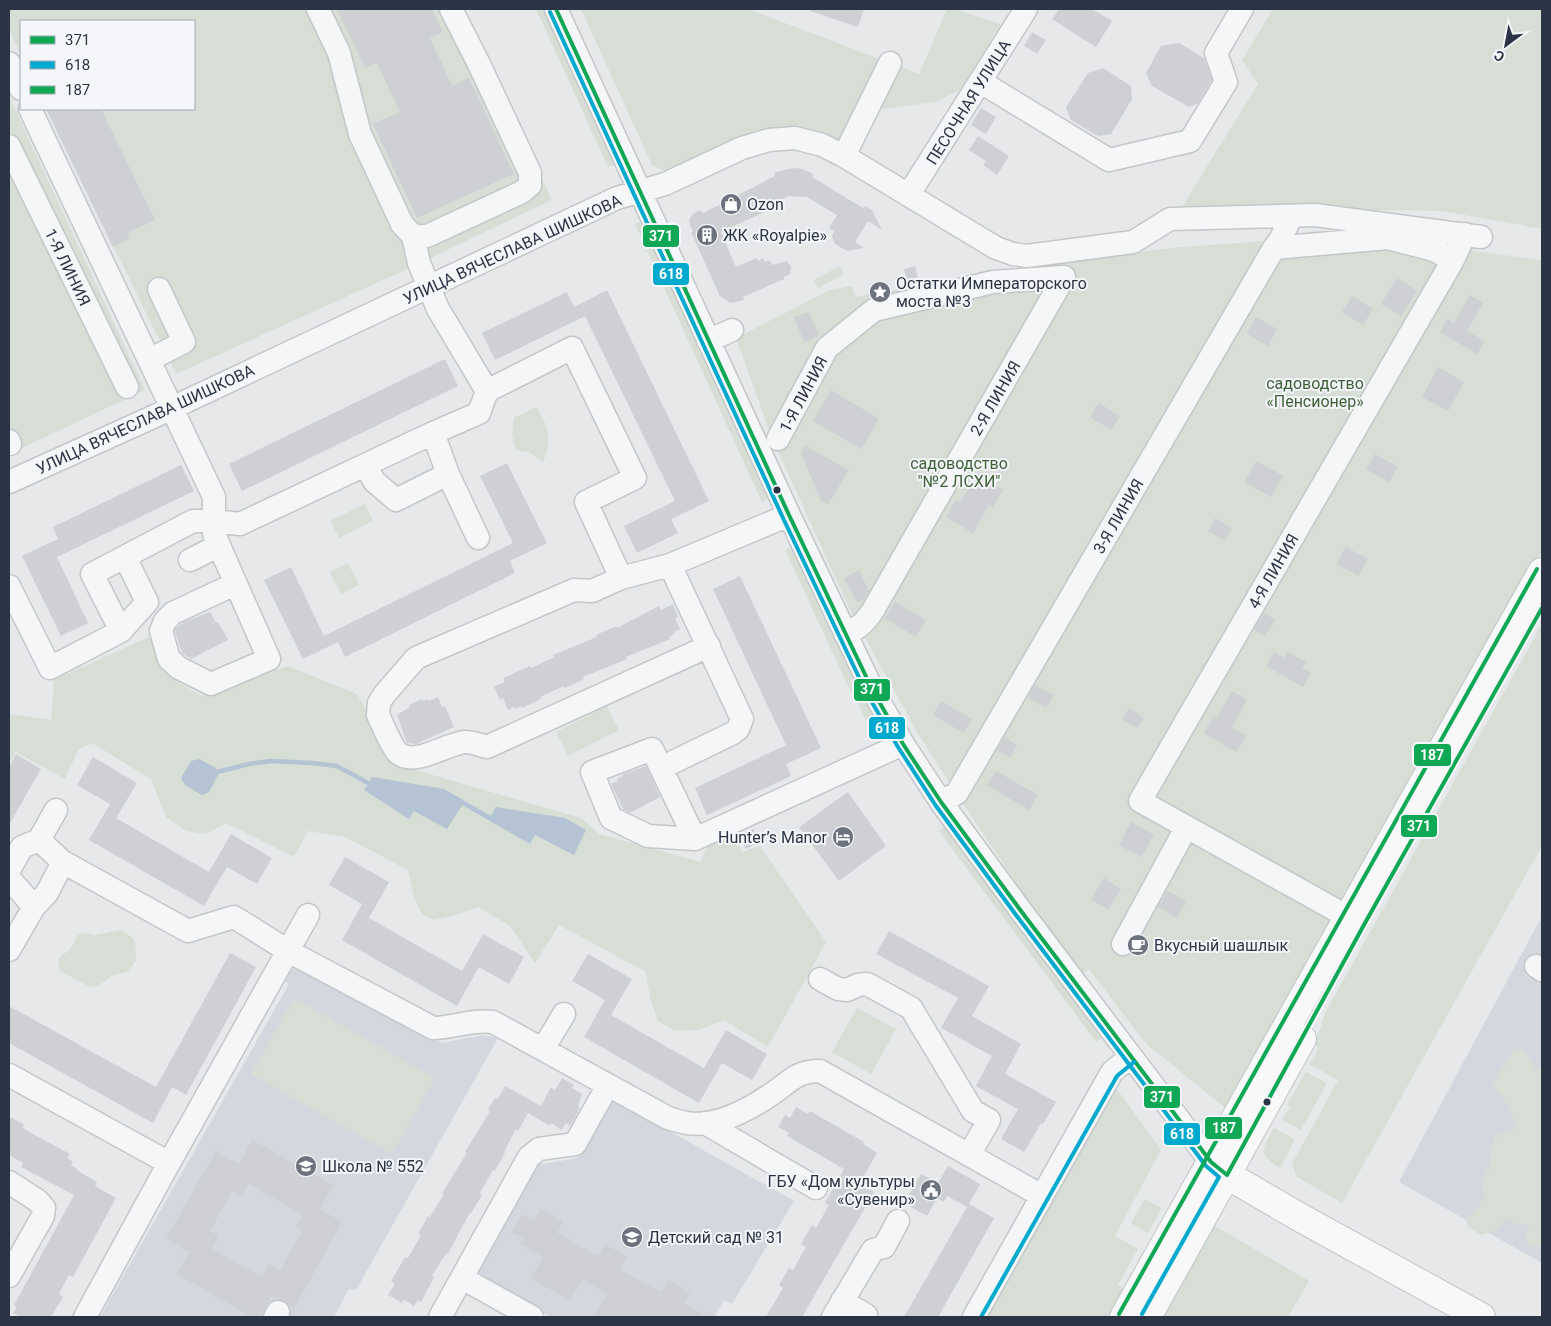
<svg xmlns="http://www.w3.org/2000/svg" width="1551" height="1326" font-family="Roboto,sans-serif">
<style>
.built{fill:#d4d7dd}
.green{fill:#d6ded6}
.water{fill:#b4c4d5}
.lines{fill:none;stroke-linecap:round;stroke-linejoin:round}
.stream{stroke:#b4c4d5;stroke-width:4.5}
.building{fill:#ced0d3;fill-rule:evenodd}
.minor-casing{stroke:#c4c6c8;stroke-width:25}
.major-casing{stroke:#c2c5c8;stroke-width:30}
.minor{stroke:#f5f6f7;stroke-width:22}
.major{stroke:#f8f8f8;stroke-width:28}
.bus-1-casing{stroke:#f4f6f9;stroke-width:8}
.bus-2-casing{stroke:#f4f6f9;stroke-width:8}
.bus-3-casing{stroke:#f4f6f9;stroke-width:8}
.bus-1{stroke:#10a855;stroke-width:4}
.bus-2{stroke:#00a9ce;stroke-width:4}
.bus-3{stroke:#10a855;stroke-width:4}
.bus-dot{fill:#2b3445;stroke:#f4f6f9;stroke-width:2}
.labels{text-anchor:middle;stroke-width:4;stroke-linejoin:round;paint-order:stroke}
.street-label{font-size:16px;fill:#2b3445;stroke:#f4f6f9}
.poi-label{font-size:16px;fill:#2b3445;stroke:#f4f6f9;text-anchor:start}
.park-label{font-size:16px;fill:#3f6138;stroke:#f4f6f9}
.line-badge{stroke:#f4f6f9;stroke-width:2}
.badge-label{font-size:14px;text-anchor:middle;font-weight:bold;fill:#fff}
</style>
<rect width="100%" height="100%" fill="#e6e8ea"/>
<path class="built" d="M1542,916V1263L1399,1182Z
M301,966L442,1043L483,1035L498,1038L356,1290L349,1289L334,1317H100L289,984L285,982L294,967Z
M611,1103H619L794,1201L732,1304L724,1300L714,1317H551L472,1273L532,1168L537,1165L577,1158L605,1109Z"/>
<path class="green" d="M9,9H461L552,200L405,270L176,374L46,109H194V21H21V55L9,29Z
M536,9L544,10L615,164L608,167Z
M581,9H748L919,74L947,9H953L1001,24L960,90L936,102L881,109L861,106L842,147L792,130L667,172L652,165Z
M1273,9H1542V229L1442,211L1182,207L1258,84L1242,60Z
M9,96L145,390L9,454Z
M642,221L769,498L762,502L635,224Z
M1280,240L1458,249L1542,260V551L1229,1111L1149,1046L1140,1036L1089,969L1082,974L1029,902L954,790L917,732L851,612L772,438L736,338L830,290L852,286L855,297L872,294L871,288L883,285L885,292L903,288L905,297L1062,262L1170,248Z
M840,266L844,274L818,288L814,280Z
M536,407C549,425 552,442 543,462L529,452L516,450L512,435L514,418Z
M365,504L373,521L339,538L330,521Z
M791,547L856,685L888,743L881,747L849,688L785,550Z
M348,563L359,585L341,594L330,572Z
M1542,624V846L1342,1203L1297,1177L1292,1164L1338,1080L1309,1064L1319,1048L1315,1045L1325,1013Z
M149,637L176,681L202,696L288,666L357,694L398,765L581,818L599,834L701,862L708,843L734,835L742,852L760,846L826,942L768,1047L724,1020L699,1030L675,1031L658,1021L650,998L646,972L559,925L535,963L510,926L478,907L453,916L433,920L422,914L414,897L408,870L345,837L308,831L294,857L226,823L206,834L186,831L166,817L151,779L92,743L78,750L65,779L16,752L9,763V714L51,720L54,680Z
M607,706L619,730L568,756L556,732Z
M945,826L1103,1037L1096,1042L939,831Z
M122,930L134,939L136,949V961L127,972L113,975L97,987L88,986L60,971C57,955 58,959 69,950C73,947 75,940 78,935L86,933L95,935Z
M294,998L435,1078L392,1154L251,1074Z
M857,1008L896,1029L871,1074L832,1052Z
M1523,1048L1536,1070H1542V1246L1531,1247L1525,1238L1529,1225L1516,1224L1508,1218L1496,1230L1481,1235L1468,1227L1466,1219L1485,1199L1481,1182L1491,1163L1490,1151L1495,1137L1516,1127C1511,1107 1506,1099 1491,1086L1514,1050Z
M1306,1072L1327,1083L1301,1130L1282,1120L1290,1107L1287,1105Z
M1114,1085L1161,1150L1115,1236L1138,1249L1118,1285L1125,1289L1113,1317H984Z
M1274,1128L1295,1139L1280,1168C1256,1154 1263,1149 1274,1128Z
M1145,1199L1162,1208L1148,1233L1131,1223Z
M1210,1223L1309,1281L1288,1317H1158Z"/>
<path class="water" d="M199,759L216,768L218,775L209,792L202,795L185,785L181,778L191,761Z
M372,777L444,789L491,816L496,807L565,818L586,830L574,855L535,835L530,844L462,805L447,829L414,811L409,819L364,790Z"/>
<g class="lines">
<path class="stream" d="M217,772L249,764L271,761L312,763L337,766L368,783"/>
</g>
<path class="building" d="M337,9H432L443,32L430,38L452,86L469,78L514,174L417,218L373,124L400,112L377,63L365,68Z
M810,9H864L858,27L810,11Z
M1059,9H1092L1112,21L1096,47L1052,19Z
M1032,32L1046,40L1037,54L1024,46Z
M1179,43L1204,58L1212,80L1198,103L1189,107L1152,86L1146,73L1161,46Z
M1103,68L1131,86L1132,99L1111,134L1098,136L1071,120L1066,107L1088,73Z
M981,108L996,117L986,134L971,125Z
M46,109H101L155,220L127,233L130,238L113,247Z
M978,136L1009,156L997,175L983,165L986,161L969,150Z
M794,168L803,169L813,174L812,177L863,208L865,206L872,210L882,230L868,221L855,242L864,248L847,251L835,244L832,237L834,231L829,228L837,215L807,197L789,196L771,203L773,208L721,232L736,267L757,258L758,261L763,258L765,262L770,260L772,265L787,261L791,267L790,274L784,277V279L743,297L744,300L730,303L720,296L691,232H693L689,222L690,218L693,214L700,210L703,213L775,176L774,173L784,170Z
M915,266L918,278L907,281L904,269Z
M1397,278L1417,291L1401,316L1381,304Z
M607,290L709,501L671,519L678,533L637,553L624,526L675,501L585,316L495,360L482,333L567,292L574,307Z
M1470,295L1483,303L1467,331L1485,341L1477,354L1440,332L1447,319L1454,323Z
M1352,296L1373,309L1363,325L1342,312Z
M809,312L819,336L804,342L794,317Z
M1256,317L1277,329L1268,346L1247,334Z
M445,359L458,386L242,491L229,464Z
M1438,367L1464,382L1448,411L1422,397Z
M831,390L879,419L861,449L813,421Z
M1099,403L1120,416L1111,430L1090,417Z
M805,446L849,470L828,504L821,501L801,453Z
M1375,454L1398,467L1389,482L1366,469Z
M1257,461L1283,476L1271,497L1244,482Z
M507,463L547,543L510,561L515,573L345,657L338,642L303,659L264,580L291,567L324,636L513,543L480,476Z
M181,465L194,491L57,557L88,623L61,636L22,556L58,539L53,527Z
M978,474L1003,490L993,507L989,505L973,533L946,517L956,500L960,502Z
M1215,518L1232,528L1225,540L1208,531Z
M1346,547L1368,559L1358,576L1336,564Z
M859,570L869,591L864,599L857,602L844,578Z
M740,576L821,748L786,764L791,776L707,815L695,788L786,745L713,589Z
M895,602L926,620L916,637L885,618Z
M673,604L678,617L675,618L680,629L674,632L675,634L669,637L670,639L626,657L627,659L583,677L584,679L565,688L564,686L540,697L541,699L522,708L521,706L515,709L514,707L508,710L503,698L500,700L494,687L505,682L503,678L530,666L531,668L554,657L553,655L597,637L596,635L616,626L617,628L659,606L661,610Z
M210,612L216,623L218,622L228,640L191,659L182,653L175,632L176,628L184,622Z
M1264,613L1275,620L1265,636L1254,630Z
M1274,652L1284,658L1287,652L1306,662L1302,668L1311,672L1303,687L1266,666Z
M1035,685L1054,695L1046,708L1028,698Z
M1232,691L1247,700L1232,727L1246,736L1236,752L1204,733L1214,716L1217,718Z
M438,697L442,707L445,706L454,727L416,744L407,743L397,715L410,707L409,705L422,699L423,701L428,699L429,701Z
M941,701L972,719L964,733L933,715Z
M1129,708L1144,718L1137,728L1122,719Z
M1005,737L1017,745L1010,758L997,750Z
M16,754L41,769L9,825V767Z
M93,757L137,783L116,818L209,872L231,834L272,858L257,884L227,867L204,906L89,840L110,804L77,785Z
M646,766L660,797L630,813L623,809L611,784L618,781L617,779L623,776V774Z
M996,771L1038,795L1029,810L987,785Z
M848,792L886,846L839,881L799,827Z
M1131,822L1154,835L1141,857L1119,845Z
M753,829L759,842L746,849L739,835Z
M345,857L389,882L369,918L462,971L483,934L524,957L509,984L479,967L457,1006L342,940L362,904L329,885Z
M1104,878L1121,889L1108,910L1091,899Z
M1168,891L1186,901L1177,918L1158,907Z
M889,931L989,986L972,1016L1021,1044L1005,1074L1056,1102L1043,1124L1041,1123L1024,1152L1001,1139L1018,1109L976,1086L992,1056L941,1028L958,998L876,954Z
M230,953L256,967L186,1095L172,1087L153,1123L9,1043V1006L156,1087Z
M588,954L632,979L611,1015L704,1068L726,1030L767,1054L752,1080L722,1063L699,1103L584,1037L605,1000L572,981Z
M562,1078L574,1085L572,1088L582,1094L578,1107L580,1108L570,1126L566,1123L562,1130L551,1123L550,1126L528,1113L518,1131L516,1129L504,1152L505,1153L495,1171L493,1170L480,1193L482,1195L471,1213L470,1212L448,1254L446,1253L432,1276L434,1277L421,1302L418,1300L414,1306L404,1300L402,1303L388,1295L395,1284L391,1281L405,1257L408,1258L421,1235L418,1234L428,1216L430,1217L444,1194L442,1193L467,1153L465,1152L490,1111L488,1110L495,1098L498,1099L505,1086L541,1106L551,1087L555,1090Z
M796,1107L808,1114L810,1111L864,1142L863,1144L877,1153L859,1184L874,1192L802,1317H766L783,1288L779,1285L789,1268L793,1270L806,1247L801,1244L812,1225L816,1228L829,1205L825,1203L844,1169L787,1136L789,1133L778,1127L785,1115L790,1118Z
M9,1116L24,1125L22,1128L70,1154L67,1158L73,1162L71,1165L77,1169L76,1170L97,1182L95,1186L116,1198L73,1277L69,1275L59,1294L63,1297L51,1317H21L13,1313L17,1307L14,1305L74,1195L21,1167L23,1163L9,1155Z
M252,1140L333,1185L320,1209L342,1222L294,1309L284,1301L272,1296L260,1317H252L177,1274L189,1252L166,1239L216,1151L239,1164ZM249,1184L303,1215L296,1227L302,1231L280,1270L269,1264L262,1277L212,1249L219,1236L210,1231L232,1191L242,1196Z
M948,1166L980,1184L969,1204L994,1218L938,1317H904L967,1207L947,1196L944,1202L937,1198L927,1216L904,1203L921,1174L938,1183Z
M541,1209L563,1222L557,1233L598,1256L605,1244L627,1257L620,1270L661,1292L668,1280L690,1293L684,1303L708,1317H593L607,1294L582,1279L570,1301L531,1278L543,1257L520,1244L523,1238L511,1232L522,1214L534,1221Z"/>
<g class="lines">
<g class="minor-casing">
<path id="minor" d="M318,9L339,53L360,134L402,224L413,236H427L522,192L530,185V173L479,64L451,9
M556,9L789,515L872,689L903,744L941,802L1021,911L1211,1162
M9,63L21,89
M981,82L1109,160L1190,141L1226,82L1216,53L1242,9
M30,109L214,497V534L269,659L211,684L179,668L169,659L161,631L165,621L173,613L235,584
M9,146L127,387
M844,156L890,63
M909,194L1026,9
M413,236L419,263L438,309L487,391
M1274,248L1388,238L1434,250L1453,260
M708,341L732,330
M149,360L184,342L159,289
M433,433L448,474L478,538
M778,439L827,348L874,310L993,282L1064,277
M9,441L10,444
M365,466L375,482L396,500L448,474
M9,482L155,416L617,198L665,184L742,148L769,140L795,138L822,145L844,156L996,248L1013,254L1027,256L1133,242L1170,219L1315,215L1481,237
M190,560L218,546
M670,565L742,719L738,729L733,733L661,768L652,749L592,772L611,818L648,836L695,839L903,744
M621,578L592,591L574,590L416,658L384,695L379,703L378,715C383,725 391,746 398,753C415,767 445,744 465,742C473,742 480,745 487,747L709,646
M9,586L50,668L121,631L147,602L125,557
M121,631L92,574L193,521H214L240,524L433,433L479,413L487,391L572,348L635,478L586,502L621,578L670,565L789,515
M845,634C858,629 864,623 872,612L1064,277
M661,768L695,839
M941,802L957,793L1274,248L1280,240L1291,217
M56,810L39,840L63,862
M9,870L22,847L39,840
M9,878L34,907
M1350,918L1140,801L1453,260L1465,234
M1123,944L1186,828
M9,950L34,907L47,893L63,862L188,931L234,917L288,951L433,1028C453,1028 472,1019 493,1022L668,1118C674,1120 681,1122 687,1123C718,1128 752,1108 776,1091C792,1079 799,1071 820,1071L1042,1196
M1536,966L1542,970
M820,979L838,989L847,990L858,985L867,984L911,1008L973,1111L989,1120L969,1155
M543,1049L564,1014
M9,1075L169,1163
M705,1123L816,1188
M9,1182L38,1201L44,1208L43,1216L9,1276
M462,1278L532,1317
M842,1301L866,1315L865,1317
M85,1317L169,1163L308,915
M275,1317L278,1312
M440,1317L529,1157L539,1149L575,1144L608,1085
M833,1317L873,1250L884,1247L898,1221
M974,1317L1112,1072L1130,1057"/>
</g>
<g class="major-casing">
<path id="major" d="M1214,1164L1227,1175L1301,1218L1481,1317
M1124,1317L1542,572
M1147,1317L1302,1039"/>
</g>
<use href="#minor" class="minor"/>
<use href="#major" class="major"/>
<g class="bus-1-casing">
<path id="bus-1" d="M556,9L789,515L872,689L903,744L941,802L1021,911L1211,1162L1227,1175L1365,923L1542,608"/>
</g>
<g class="bus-2-casing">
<path id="bus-2" d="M550,12L783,518L866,692L898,747L936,806L1016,915L1206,1166L1219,1177L1142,1314
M981,1317L1117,1076L1134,1062"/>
</g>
<g class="bus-3-casing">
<path id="bus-3" d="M1119,1314L1537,569"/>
</g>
<use href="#bus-1" class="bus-1"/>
<use href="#bus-2" class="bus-2"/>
<use href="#bus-3" class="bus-3"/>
</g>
<defs>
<g id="shop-disc" transform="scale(1.125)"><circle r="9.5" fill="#6c737f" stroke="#f4f6f9"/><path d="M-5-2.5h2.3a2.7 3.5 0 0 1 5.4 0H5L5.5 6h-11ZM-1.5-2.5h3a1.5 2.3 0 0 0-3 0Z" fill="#fff"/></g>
<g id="building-disc" transform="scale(1.125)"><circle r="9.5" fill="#6c737f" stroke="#f4f6f9"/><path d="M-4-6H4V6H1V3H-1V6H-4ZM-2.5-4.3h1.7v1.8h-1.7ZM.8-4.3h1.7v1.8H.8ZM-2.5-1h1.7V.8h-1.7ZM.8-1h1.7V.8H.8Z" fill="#fff"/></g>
<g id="sight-disc" transform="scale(1.125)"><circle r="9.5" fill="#6c737f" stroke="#f4f6f9"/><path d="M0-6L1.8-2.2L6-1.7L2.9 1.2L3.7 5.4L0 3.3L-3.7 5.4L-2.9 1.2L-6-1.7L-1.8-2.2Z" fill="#fff"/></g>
<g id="hotel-disc" transform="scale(1.125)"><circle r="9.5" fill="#6c737f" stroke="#f4f6f9"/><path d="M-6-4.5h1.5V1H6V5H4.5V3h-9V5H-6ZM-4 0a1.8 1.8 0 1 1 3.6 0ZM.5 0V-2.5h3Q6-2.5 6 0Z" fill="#fff"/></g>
<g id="cafe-disc" transform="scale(1.125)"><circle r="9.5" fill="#6c737f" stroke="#f4f6f9"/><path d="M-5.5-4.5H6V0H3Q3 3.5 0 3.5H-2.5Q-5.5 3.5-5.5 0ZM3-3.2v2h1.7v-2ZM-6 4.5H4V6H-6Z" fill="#fff"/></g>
<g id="school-disc" transform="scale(1.125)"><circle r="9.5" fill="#6c737f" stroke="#f4f6f9"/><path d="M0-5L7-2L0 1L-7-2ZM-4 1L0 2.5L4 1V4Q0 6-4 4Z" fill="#fff"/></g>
<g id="civic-disc" transform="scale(1.125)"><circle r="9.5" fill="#6c737f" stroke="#f4f6f9"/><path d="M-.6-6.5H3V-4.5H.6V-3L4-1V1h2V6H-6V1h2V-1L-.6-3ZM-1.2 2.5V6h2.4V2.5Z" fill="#fff"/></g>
</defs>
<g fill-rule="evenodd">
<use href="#shop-disc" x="731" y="204"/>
<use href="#building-disc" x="707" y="235"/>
<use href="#sight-disc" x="880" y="292"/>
<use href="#hotel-disc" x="843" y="837"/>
<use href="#cafe-disc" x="1138" y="945"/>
<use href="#school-disc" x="306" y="1166"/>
<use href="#civic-disc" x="931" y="1190"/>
<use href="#school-disc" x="632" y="1237"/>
</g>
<g class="bus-dot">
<circle cx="777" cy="490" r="4.5"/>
<circle cx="1267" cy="1102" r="4.5"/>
</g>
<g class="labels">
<g class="street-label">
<text transform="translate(968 102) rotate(-58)" y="6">ПЕСОЧНАЯ УЛИЦА</text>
<text transform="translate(512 249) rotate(-25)" y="6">УЛИЦА ВЯЧЕСЛАВА ШИШКОВА</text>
<text transform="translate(68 267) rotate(64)" y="6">1-Я ЛИНИЯ</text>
<text transform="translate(803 394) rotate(-62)" y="6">1-Я ЛИНИЯ</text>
<text transform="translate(995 398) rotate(-60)" y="6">2-Я ЛИНИЯ</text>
<text transform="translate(145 419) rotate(-25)" y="6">УЛИЦА ВЯЧЕСЛАВА ШИШКОВА</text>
<text transform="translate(1118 516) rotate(-60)" y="6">3-Я ЛИНИЯ</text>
<text transform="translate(1273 571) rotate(-60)" y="6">4-Я ЛИНИЯ</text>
</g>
<g class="poi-label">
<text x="747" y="210">Ozon</text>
<text x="723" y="241">ЖК «Royalpie»</text>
<text x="896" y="289">Остатки Императорского<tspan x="896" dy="18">моста №3</tspan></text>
<text x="827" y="843" text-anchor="end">Hunter’s Manor</text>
<text x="1154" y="951">Вкусный шашлык</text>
<text x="322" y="1172">Школа № 552</text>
<text x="915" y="1187" text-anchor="end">ГБУ «Дом культуры<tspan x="915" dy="18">«Сувенир»</tspan></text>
<text x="648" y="1243">Детский сад № 31</text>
</g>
<g class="park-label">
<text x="1315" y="389">садоводство<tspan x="1315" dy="18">«Пенсионер»</tspan></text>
<text x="959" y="469">садоводство<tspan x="959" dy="18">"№2 ЛСХИ"</tspan></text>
</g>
</g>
<g class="line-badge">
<rect x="642" y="224" width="38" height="24" rx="5" fill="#10a855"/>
<rect x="652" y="262" width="38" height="24" rx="5" fill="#00a9ce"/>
<rect x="853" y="678" width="38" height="24" rx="5" fill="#10a855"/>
<rect x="868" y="716" width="38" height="24" rx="5" fill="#00a9ce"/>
<rect x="1413" y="743" width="39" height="24" rx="5" fill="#10a855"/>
<rect x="1400" y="814" width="38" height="24" rx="5" fill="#10a855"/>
<rect x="1143" y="1085" width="38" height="24" rx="5" fill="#10a855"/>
<rect x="1204" y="1116" width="39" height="24" rx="5" fill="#10a855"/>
<rect x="1163" y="1122" width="38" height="24" rx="5" fill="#00a9ce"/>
</g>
<g class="badge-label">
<text x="661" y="241">371</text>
<text x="671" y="279">618</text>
<text x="872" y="694">371</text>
<text x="887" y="733">618</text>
<text x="1432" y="760">187</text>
<text x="1419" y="831">371</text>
<text x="1162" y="1102">371</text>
<text x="1224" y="1133">187</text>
<text x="1182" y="1139">618</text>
</g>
<rect width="1551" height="1326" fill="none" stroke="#2b3445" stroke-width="20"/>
<rect x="20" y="20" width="175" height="90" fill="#f4f6f9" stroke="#a4a8b1"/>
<rect x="30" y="36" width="25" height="8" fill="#10a855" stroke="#a4a8b1"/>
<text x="65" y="45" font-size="15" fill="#2b3445">371</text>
<rect x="30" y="61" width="25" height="8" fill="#00a9ce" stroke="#a4a8b1"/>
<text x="65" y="70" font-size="15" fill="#2b3445">618</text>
<rect x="30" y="86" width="25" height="8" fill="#10a855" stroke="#a4a8b1"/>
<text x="65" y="95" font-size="15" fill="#2b3445">187</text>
<g transform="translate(1506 45) rotate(212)" stroke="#f4f6f9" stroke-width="4" paint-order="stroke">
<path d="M0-4L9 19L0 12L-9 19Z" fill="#2b3445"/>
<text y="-8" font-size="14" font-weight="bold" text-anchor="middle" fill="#2b3445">С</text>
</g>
</svg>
